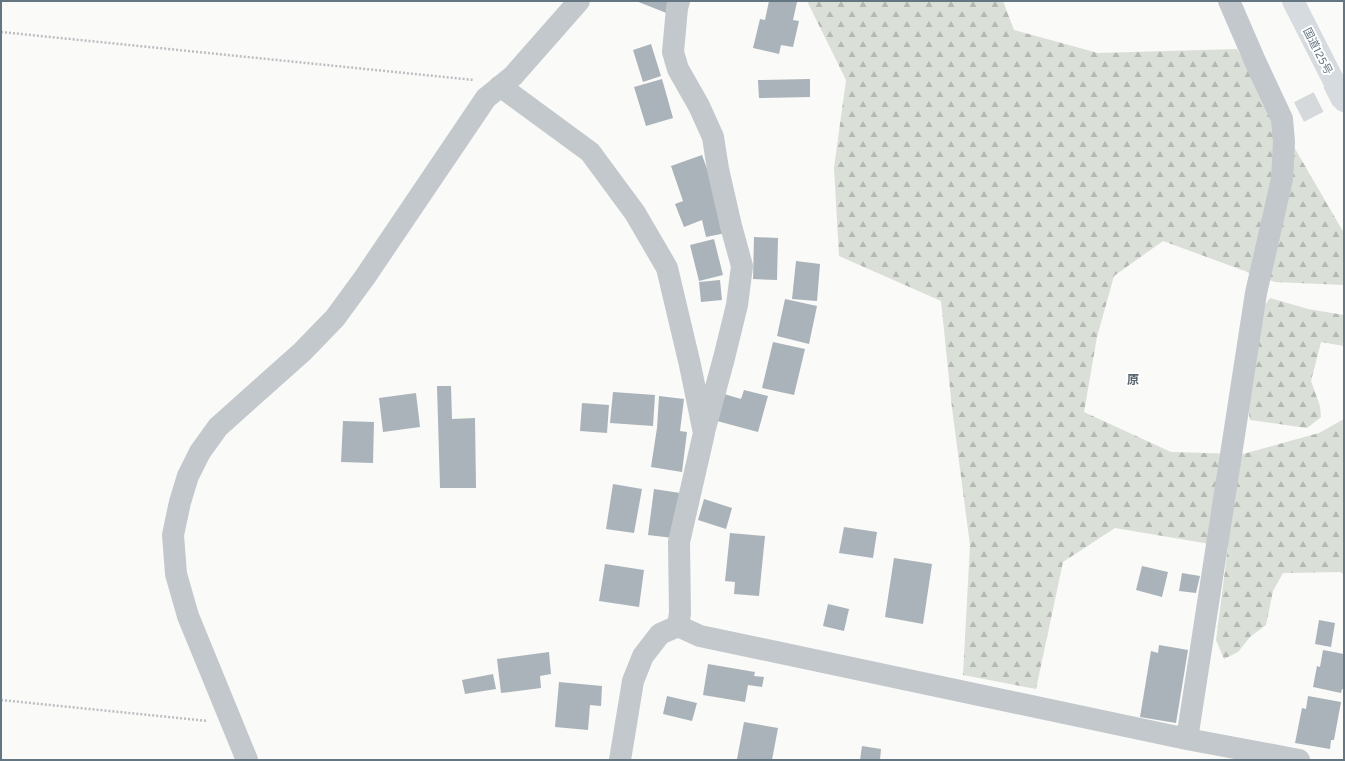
<svg xmlns="http://www.w3.org/2000/svg" width="1345" height="761" font-family="Overpass,'Noto Sans JP',sans-serif">
<style>
.forest{fill:url(#forest-firs)}
.building{fill:#aab3b9}
.lines{fill:none;stroke-linecap:round;stroke-linejoin:round}
.minor-tunnel{stroke:#d5d9db;stroke-width:22;stroke-dasharray:22 11;stroke-linecap:butt}
.path{stroke:#bbbfc2;stroke-width:2.5;stroke-dasharray:2 2;stroke-linecap:butt}
.minor{stroke:#c3c8cc;stroke-width:22}
.highway{stroke:#d6dbdf;stroke-width:22}
.labels{text-anchor:middle;stroke-width:4;stroke-linejoin:round;paint-order:stroke}
.street-label{font-size:11px;fill:#657683;stroke:#fff}
.neighbourhood-label{font-size:12px;font-weight:bold;fill:#57646e;stroke:#fff}
</style>
<defs>
<pattern id="forest-firs" width="22" height="20" patternUnits="userSpaceOnUse"><rect width="22" height="20" fill="#dadfd7"/><path d="M5 1l3.5 6h-7zM16 11l3.5 6h-7z" fill="#b4b9b4"/></pattern>
</defs>
<rect width="100%" height="100%" fill="#fafaf8"/>
<path class="forest" d="M807,1H1003L1014,30L1098,53L1237,49L1344,233V285L1275,282L1163,241L1114,276L1097,337L1084,412L1171,452L1243,454L1319,433L1344,419V574L1340,572L1283,573L1273,591L1266,625L1250,637L1238,652L1224,659L1216,640L1228,547L1115,528L1063,562L1036,689L963,675L970,545L952,408L941,301L839,256L834,168L846,80Z
M1270,298L1308,309L1344,315V346L1321,342L1311,381L1320,406L1321,417L1307,428L1250,420L1248,409L1264,306Z"/>
<path class="building" d="M636,1H674L669,14Z
M769,1L797,2L793,20L799,21L793,47L781,45L779,54L753,48L760,19L765,20Z
M651,44L661,76L643,82L633,50Z
M662,79L673,118L646,126L634,87Z
M810,79V97L759,98L758,80Z
M702,155L723,213L726,233L706,237L702,220L684,227L675,204L683,201L671,166Z
M754,237L778,238L777,280L753,279Z
M714,239L723,275L699,281L690,245Z
M796,261L820,264L817,301L792,299Z
M720,280L722,300L701,302L699,282Z
M785,299L817,306L809,344L777,336Z
M773,342L805,349L794,395L762,388Z
M437,386H451L452,419L475,418L476,488H440Z
M744,390L768,396L758,432L717,421L724,394L741,399Z
M613,392L655,395L653,426L610,423Z
M416,393L420,427L383,432L379,398Z
M659,396L684,399L680,431L687,432L682,472L651,467L657,428Z
M582,403L609,405L607,433L580,431Z
M343,421L374,422L373,463L341,462Z
M613,484L642,489L634,533L606,529Z
M654,489L680,493L673,538L648,535Z
M704,499L732,508L726,529L698,520Z
M844,527L877,532L873,558L839,553Z
M730,533L765,536L759,596L734,594L735,582L725,581Z
M894,558L932,564L923,624L885,617Z
M605,564L644,570L639,607L599,601Z
M1142,566L1168,572L1162,597L1136,590Z
M1182,573L1200,576L1196,593L1179,591Z
M828,604L849,609L844,631L823,626Z
M1319,620L1335,623L1331,647L1315,644Z
M1159,645L1188,650L1176,723L1140,717L1151,651L1158,653Z
M1323,650L1344,654V689H1342L1341,693L1313,687L1317,666L1320,667Z
M549,652L551,674L540,676L541,688L501,693L497,659Z
M708,664L755,672L754,676L764,677L762,687L748,685L745,702L703,695Z
M493,674L496,689L465,694L462,680Z
M559,682L602,686L601,706L590,705L588,730L555,727Z
M667,696L697,703L692,721L663,714Z
M1308,696L1341,702L1334,740H1331L1330,749L1295,743L1302,708L1306,709Z
M744,722L778,728L772,760L737,759Z
M862,746L881,749L880,760H860Z"/>
<g class="lines">
<path class="minor-tunnel" d="M1299,112L1344,89"/>
<path class="path" d="M1,32L474,80
M1,700L208,721"/>
<path class="minor" d="M679,1L677,8L673,52L678,69L699,106L713,137L718,169L731,226L742,266L737,305L724,358L705,428
M500,86L590,152L635,213L667,268L690,365L704,433L679,542L680,613L678,626
M1187,739L1256,293L1282,179L1284,142L1282,119L1255,61L1229,1
M247,760L188,616L176,574L173,535L180,502L188,476L200,452L218,427L302,352L335,318L365,277L486,98L513,76L579,1
M620,760L633,681L643,656L660,634L678,626L700,636L1187,739L1299,760"/>
<path class="highway" d="M1293,1L1344,101"/>
</g>
<g class="labels">
<g class="street-label">
<text transform="translate(1318 51) rotate(63)" y="4">国道125号</text>
</g>
<g class="neighbourhood-label">
<text x="1133" y="384">原</text>
</g>
</g>
<rect width="1345" height="761" fill="none" stroke="#657683" stroke-width="4"/>
</svg>
